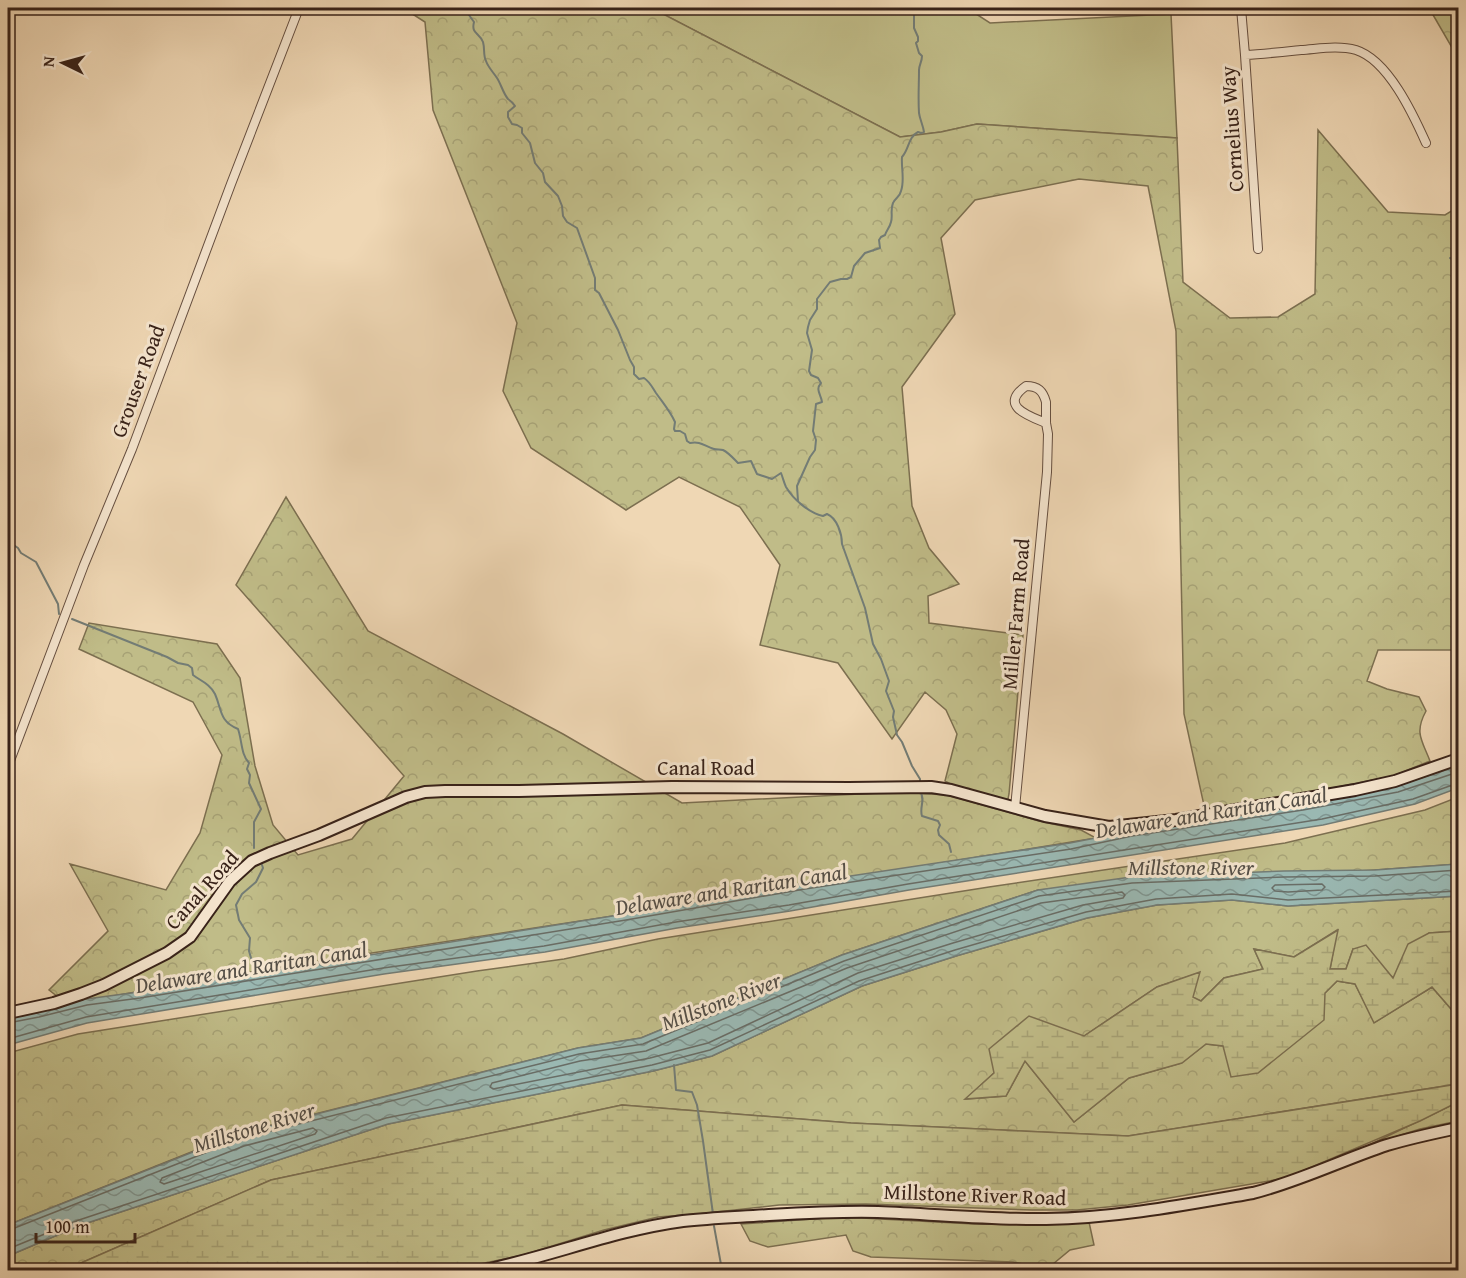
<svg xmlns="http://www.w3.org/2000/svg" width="1466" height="1278" font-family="'Gentium Book Plus',serif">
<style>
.green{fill:#c0bc88;stroke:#7c6f50;stroke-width:1.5}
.forest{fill:url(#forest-crowns);stroke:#7c6f50;stroke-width:1.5}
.wetland{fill:url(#wetland-marsh);stroke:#7c6f50;stroke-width:1.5}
.water{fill:url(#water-waves);stroke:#737c75;stroke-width:1.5}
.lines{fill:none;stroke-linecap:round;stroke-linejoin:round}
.shore{stroke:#696d66;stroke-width:1.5}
.stream{stroke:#737c75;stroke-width:2}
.street-casing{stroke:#664f40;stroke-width:10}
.secondary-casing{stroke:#382219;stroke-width:14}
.street{stroke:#f5e5ce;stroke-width:8}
.secondary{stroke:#f5e5ce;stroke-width:10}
.labels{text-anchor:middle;stroke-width:6;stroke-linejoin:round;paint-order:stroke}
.street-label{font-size:21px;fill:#382219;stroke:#f5e5ce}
.water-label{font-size:22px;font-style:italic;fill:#554f47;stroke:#f5e5ce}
</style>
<defs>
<pattern id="forest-crowns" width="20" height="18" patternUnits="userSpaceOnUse" patternTransform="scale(1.5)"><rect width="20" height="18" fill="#c0bc88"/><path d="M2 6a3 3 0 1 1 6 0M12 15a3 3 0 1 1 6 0" fill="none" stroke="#a6a175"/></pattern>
<pattern id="wetland-marsh" width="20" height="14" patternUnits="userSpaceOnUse" patternTransform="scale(1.5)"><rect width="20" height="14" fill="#c0bc88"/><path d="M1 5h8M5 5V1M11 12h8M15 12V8" fill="none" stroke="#a6a175"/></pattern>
<pattern id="water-waves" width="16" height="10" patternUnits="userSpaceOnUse" patternTransform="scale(1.5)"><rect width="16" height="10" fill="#9ab8b2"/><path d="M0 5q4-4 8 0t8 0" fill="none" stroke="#7f9590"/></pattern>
</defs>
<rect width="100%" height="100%" fill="#efd7b4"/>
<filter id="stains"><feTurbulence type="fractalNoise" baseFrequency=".00333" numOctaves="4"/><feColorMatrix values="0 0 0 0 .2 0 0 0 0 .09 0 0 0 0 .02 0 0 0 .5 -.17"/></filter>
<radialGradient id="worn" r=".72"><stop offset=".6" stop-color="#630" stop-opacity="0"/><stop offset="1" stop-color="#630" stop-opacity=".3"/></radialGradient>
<path class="green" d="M661,8H967L990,23L1171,14L1177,138L977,124L941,132L900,137L659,12Z"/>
<path class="forest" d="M403,8H661L659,12L900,137L941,132L977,124L1177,138L1183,282L1230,318L1278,317L1315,294L1318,130L1388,212L1445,215L1458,207V650H1378L1367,681L1387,689L1419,697L1426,711C1414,733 1422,740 1430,761L1393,776L1312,792L1205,810L1184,714L1176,331L1148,186L1079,179L975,200L941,238L955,314L902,387L912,506L929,548L959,584L928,596L929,623L1023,635L1009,794L1008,799L1003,800L954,786L945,781L957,734L946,710L925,692L892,739L838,663L760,645L780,565L740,507L679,477L626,510L531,448L503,391L517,323L433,110L425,22Z
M1429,8H1458V58Z
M286,497L368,631L563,734L682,803L879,793H914L947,795L1039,821L1081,830L1096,838L626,914L268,969L67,1004L49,990L108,931L70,864L166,890L200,833L222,755L193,702L79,649L89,623L217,644L240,678L255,766L273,825L298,855L352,839L404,776L236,585Z
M1458,797V864L1375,870L1038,890L842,955L641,1038L578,1048L239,1133L8,1225V1053L78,1034L477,971L564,959L658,939L989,887L1285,843L1425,810Z
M1458,896V931L1429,933L1394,978L1353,949L1346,969H1330L1337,930L1294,957L1254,949L1263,969L1224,978L1201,1001L1192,998L1199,973L1157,987L1084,1036L994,1073L966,1099L1006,1096L1025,1061L1074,1122L1129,1078L1181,1063L1206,1044L1223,1046L1325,993L1337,981L1355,984L1375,1022L1432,987L1458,1017V1084L1128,1136L851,1123L622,1105L271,1180L65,1270H8V1256L81,1225L388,1124L653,1071L712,1056L862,986L956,956L1087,918L1157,905L1232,900L1288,906Z
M1458,1102V1121L1420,1129L1369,1145Z
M843,1217L974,1224L1089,1222L1094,1245L1070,1250L1047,1269L1013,1262L871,1257L853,1251L846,1235L768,1247L750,1241L741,1224Z"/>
<path class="wetland" d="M1338,930L1330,969H1346L1353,949L1366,945L1393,978L1408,944L1429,933L1458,931V1017L1432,987L1374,1023L1355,984L1337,981L1325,993L1324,1020L1258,1073L1231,1077L1223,1046L1206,1044L1182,1063L1129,1078L1074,1122L1025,1061L1006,1096L965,1099L994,1073L989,1049L1029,1016L1084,1036L1157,987L1200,972L1193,997L1201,1001L1224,978L1263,969L1254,949L1294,957Z
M1458,1084V1102L1420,1121L1286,1178L1128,1205L1077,1210H1032L866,1204L779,1205L698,1214L658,1217L604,1230L523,1255L451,1270H65L271,1180L622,1105L851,1123L1128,1136Z"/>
<path class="water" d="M1458,766V788L1415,804L1323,825L909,890L790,911L677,928L545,952L384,974L87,1023L8,1045V1018L86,999L139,992L625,914L804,883L1070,843L1131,831L1302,804L1396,786Z
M1458,864V896L1288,906L1232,900L1157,905L1087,918L956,956L862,986L712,1056L653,1071L388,1124L81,1225L8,1256V1225L241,1133L578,1048L641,1038L842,955L1038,890L1131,877L1284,871L1375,870Z"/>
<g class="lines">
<path class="shore" d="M1322,884L1325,887L1322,890L1288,892L1275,891L1272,888L1275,885Z
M1122,892L1125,895L1123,898L1083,905L953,943L858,973L708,1043L650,1058L493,1089L490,1087L492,1083L580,1061L646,1051L847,968L1041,903Z
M8,1023L39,1017L87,1005L140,998L626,920L805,889L1071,849L1132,836L1303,810L1398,792L1458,772
M8,1039L86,1017L383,968L544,946L676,922L789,905L908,884L1322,819L1413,799L1458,783
M313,1128L317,1131L315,1134L164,1184L160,1182L162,1178L244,1146Z
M8,1230L12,1229L243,1138L579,1054L643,1044L844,961L1039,896L1132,883L1284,877L1375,876L1458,870
M8,1249L79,1220L386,1118L652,1065L710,1050L859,981L955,950L1086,912L1156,899L1232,894L1288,900L1458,891"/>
<path class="stream" d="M464,8L474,22C471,34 479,32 483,42C485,49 483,55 486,61C488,67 493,72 497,78C501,84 503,93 508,99C511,101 513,103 515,106L508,112V117L512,124L517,125L522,128V133L530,143L535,163L543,173L545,182L558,196L562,206L563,216L567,222L577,228L595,278V290L599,293L618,330L630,360L634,367V374L639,379L644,378C650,382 652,387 656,393C663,403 670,411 675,422L674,429L675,431H680L685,434L687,441L690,443C701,441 704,446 714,449C717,450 720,449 723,450C729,453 734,459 738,463L751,461L757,474L772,479L781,473C783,478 784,483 786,487C793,499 809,513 823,516L827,514C837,518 842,534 842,544L865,608L873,644L881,659L889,681L886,691L894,711L893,717L897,735L902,742L912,766L920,779V783
M1450,258L1458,262
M798,501L797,486L810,457L815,450L816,440L813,431L816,404L822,402C821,394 815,390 821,383L818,378L811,375L809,371L812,350L807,333L808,327L810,320L817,309V299L830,282L841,279H847L851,277L854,266L865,253L880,248L879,240L881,237L885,235C886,231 890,227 891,222C893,216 890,210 893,203C895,198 900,197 901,191C905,180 901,168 902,157C909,150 908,137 918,132L921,133L924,132C923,125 920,120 919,113C918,98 919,85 919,70C919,65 922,62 922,56L919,53L916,43L918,41V37L914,28V8
M8,541L18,548L21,553L36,562L58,604L59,614
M72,619L167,657L178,663L188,665L192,668L193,675C201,681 210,684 215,694C222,710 219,721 238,729C242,740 241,755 249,763L247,769L250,775L249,783L261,809L254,822V848
M920,791C926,800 919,807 922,816L938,821L940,825L938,830L939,835L949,844L951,852
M258,975L257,969L251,958L249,951L250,938L239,920L236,905L242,894L256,882L263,868L262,865
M674,1065L676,1090L692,1092L697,1105L703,1141L713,1214
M714,1226L722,1270"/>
<g class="street-casing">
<path id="street" d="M1241,8L1245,55L1258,249
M1245,55C1264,54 1282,52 1301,50C1318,49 1338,45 1356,50C1388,60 1413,114 1426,143
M8,766L84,565L132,449L231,184L299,8
M1015,808L1047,472L1048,434L1046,423V402C1043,391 1038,386 1026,386C998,406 1029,416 1046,423"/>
</g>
<g class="secondary-casing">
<path id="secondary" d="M8,1013L54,1003L81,994L104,985L167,953L190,937L230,881L252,861L270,853L319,835L406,797L425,792L445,791H519L672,787L849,788L931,787L951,790L1045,816L1109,827L1176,820L1355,790L1395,781L1458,759
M485,1270C552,1256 615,1230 683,1221C712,1218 741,1217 769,1215C805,1213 842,1211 878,1212C934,1214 990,1220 1046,1219C1116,1218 1184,1205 1253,1193C1300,1181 1342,1160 1387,1145C1411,1138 1434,1133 1458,1128"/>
</g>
<use href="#street" class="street"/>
<use href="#secondary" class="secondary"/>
</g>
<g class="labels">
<g class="street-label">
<text transform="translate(1232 129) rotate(-94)" y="7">Cornelius Way</text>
<text transform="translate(138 381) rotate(-70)" y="7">Grouser Road</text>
<text transform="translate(1016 614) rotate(-85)" y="7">Miller Farm Road</text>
<text x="706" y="775">Canal Road</text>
<text transform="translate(202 890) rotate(-48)" y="7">Canal Road</text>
<text transform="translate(975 1195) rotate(2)" y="7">Millstone River Road</text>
</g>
<g class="water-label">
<text transform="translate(1211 812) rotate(-9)" y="8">Delaware and Raritan Canal</text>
<text x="1191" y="875">Millstone River</text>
<text transform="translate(731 889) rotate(-9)" y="8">Delaware and Raritan Canal</text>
<text transform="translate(251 967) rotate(-9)" y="8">Delaware and Raritan Canal</text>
<text transform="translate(721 1001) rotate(-21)" y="8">Millstone River</text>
<text transform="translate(254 1127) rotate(-17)" y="8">Millstone River</text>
</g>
</g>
<rect width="1466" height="1278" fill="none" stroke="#efd7b4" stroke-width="30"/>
<rect x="9" y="9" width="1448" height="1260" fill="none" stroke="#382219" stroke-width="3"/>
<rect x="15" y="15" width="1436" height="1248" fill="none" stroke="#382219" stroke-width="1.5"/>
<g transform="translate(63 63) rotate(275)" stroke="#f5e5ce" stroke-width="4.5" paint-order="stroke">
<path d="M0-4.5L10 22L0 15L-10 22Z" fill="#382219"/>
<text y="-9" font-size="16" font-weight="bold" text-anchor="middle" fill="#382219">N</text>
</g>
<path d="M36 1233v9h99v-9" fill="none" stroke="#382219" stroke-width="3"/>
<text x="45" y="1233" font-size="18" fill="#382219" stroke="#f5e5ce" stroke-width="4.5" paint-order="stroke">100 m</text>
<rect width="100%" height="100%" filter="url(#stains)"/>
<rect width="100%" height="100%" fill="url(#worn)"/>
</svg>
